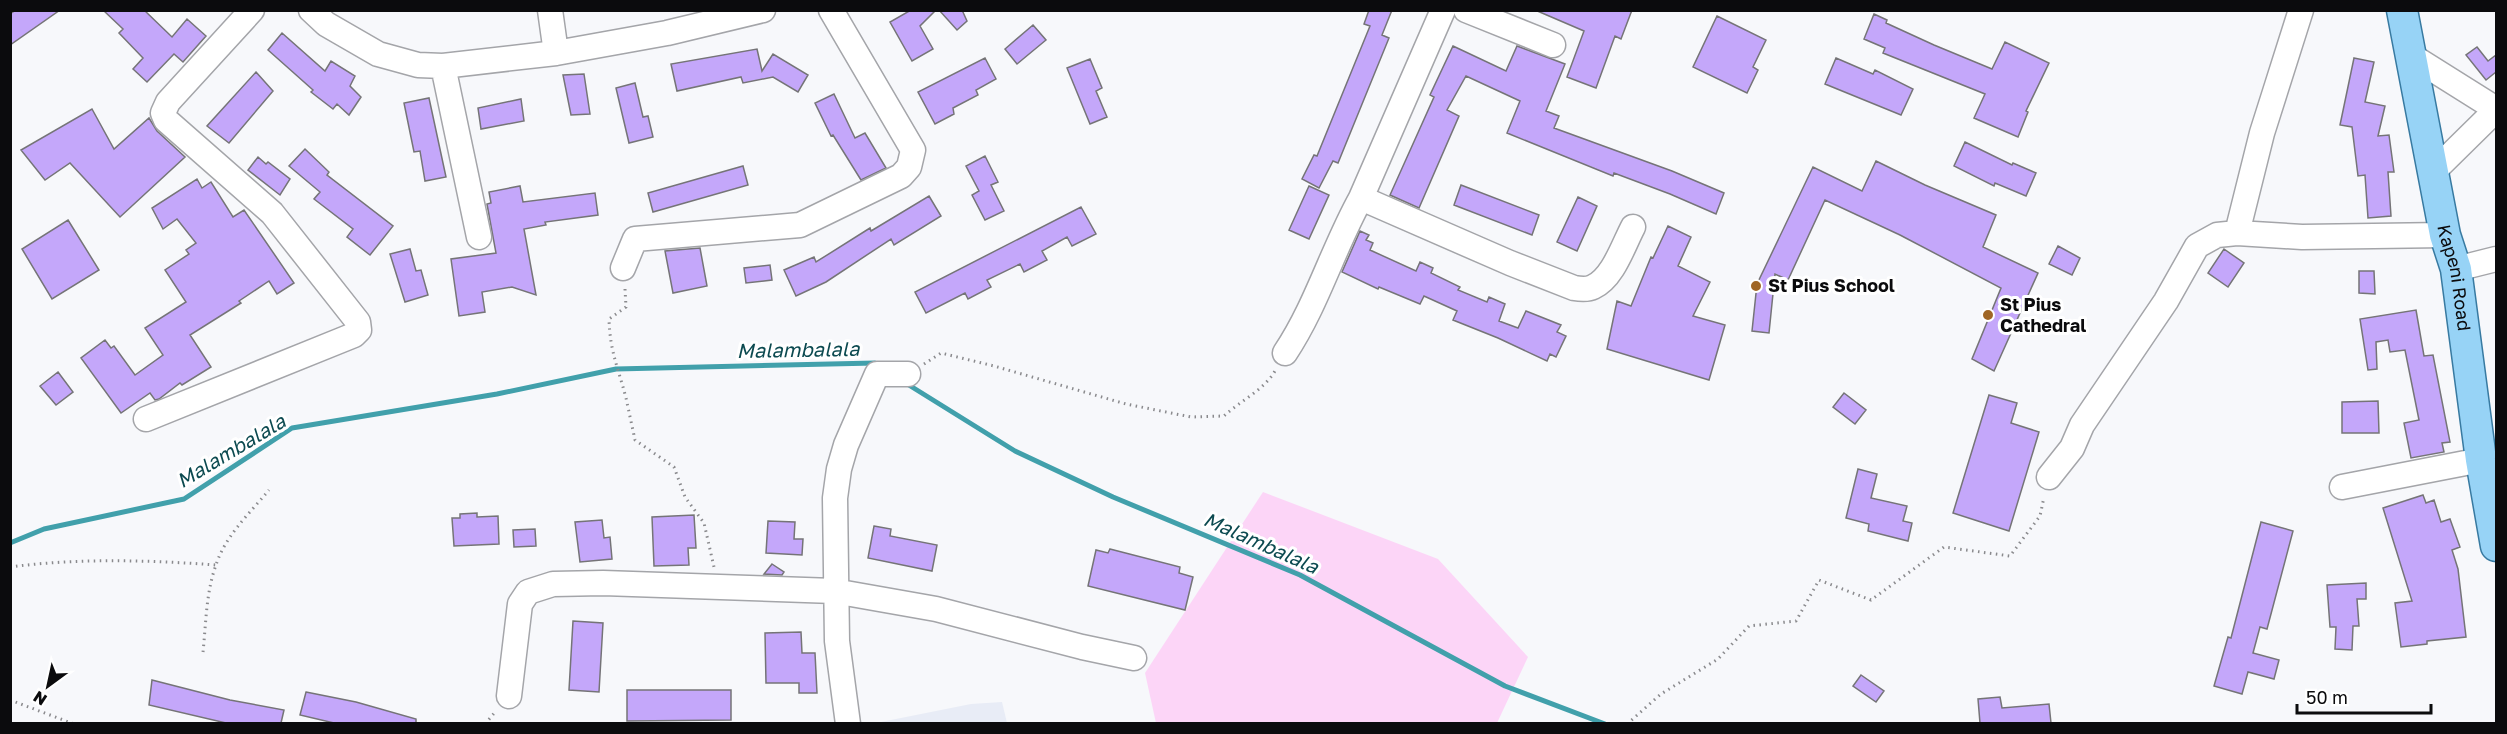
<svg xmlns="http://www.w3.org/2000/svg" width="2507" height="734" font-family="'Golos Text',sans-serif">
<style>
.built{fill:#e8ecf6}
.green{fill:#fcd5f7}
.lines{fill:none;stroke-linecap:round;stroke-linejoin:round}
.stream{stroke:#41a0ab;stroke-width:5}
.building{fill:#c4a7fa;stroke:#757477;stroke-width:1.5}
.minor-casing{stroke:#a4a5a9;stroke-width:27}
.major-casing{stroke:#387aa1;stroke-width:33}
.path{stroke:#8a8a8d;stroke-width:3;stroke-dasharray:1.5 4.5;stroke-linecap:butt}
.minor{stroke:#fff;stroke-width:24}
.major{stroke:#97d3f6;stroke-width:30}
.poi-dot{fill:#a06625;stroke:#fff;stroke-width:2}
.labels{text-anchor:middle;stroke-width:6;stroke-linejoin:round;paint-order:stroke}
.street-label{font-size:18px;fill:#0b0b0d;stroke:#fff}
.poi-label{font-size:18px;font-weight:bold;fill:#0b0b0d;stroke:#fff;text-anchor:start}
.water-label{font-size:20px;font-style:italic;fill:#0c4a50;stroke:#fff}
</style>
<rect width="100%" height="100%" fill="#f7f8fb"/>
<path class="built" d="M1002,702L1007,723H876L971,704Z"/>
<path class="green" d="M1263,492L1438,559L1528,657L1497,723H1156L1145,673Z"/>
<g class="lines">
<path class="stream" d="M904,382L1015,451L1113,497L1300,575L1505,686L1605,724
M10,543L44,529L184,499L292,428L497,394L616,369L875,363L879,366"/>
</g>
<path class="building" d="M16,10H60L10,45V14Z
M103,10H144L172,37L187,19L206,36L183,62L174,54L147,82L133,69L143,58L119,33L123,29Z
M911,10H936L920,26L933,49L912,61L890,22Z
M939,10H962L967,21L957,30Z
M1369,10H1392L1382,35L1389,38L1338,163L1333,161L1319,188L1302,179L1314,155L1317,156L1370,26L1364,24Z
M1535,10H1632L1621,39L1615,36L1596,88L1567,77L1584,31Z
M1874,14L1887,20L1886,23L1934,45L1992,69L2005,42L2049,63L2026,111L2028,112L2018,137L1974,118L1985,94L1883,53L1885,48L1864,39Z
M1717,16L1766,40L1753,67L1758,70L1747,93L1693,67Z
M1033,25L1046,40L1017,64L1005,49Z
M282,33L325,71L331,61L355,76L350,86L361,97L349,115L337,104L333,109L311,92L313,90L268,50Z
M1453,46L1506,71L1517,46L1565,64L1546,111L1559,116L1554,128L1672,171L1724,193L1716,214L1670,194L1614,173L1613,176L1507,133L1520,101L1466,76L1447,110L1459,116L1419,208L1390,195L1434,97L1430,95Z
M2477,47L2488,61L2496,55V72L2486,80L2466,55Z
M757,49L762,71L773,54L808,75L798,92L773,77L743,83L741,77L677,91L671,64Z
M985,58L996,79L976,90L978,95L953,108L954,114L935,124L918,92Z
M1836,58L1873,74L1875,70L1913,89L1901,115L1825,84Z
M2354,58L2374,62L2365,102L2385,106L2378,136L2389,135L2394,172H2388L2391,216L2368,218L2365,175L2358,176L2352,127L2340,125Z
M1090,59L1102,88L1096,91L1107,117L1090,124L1067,68Z
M256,72L273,91L229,143L207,126Z
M584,74L590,114L571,115L563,75Z
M635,83L643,117L648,116L653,137L629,143L616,88Z
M834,94L855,138L865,133L886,168L861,180L833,135L831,136L815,103Z
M429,98L446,177L425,181L420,151L414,152L404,103Z
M521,99L524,121L481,129L478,108Z
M92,109L114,149L149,118L157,131L185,157L120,217L70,163L45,180L21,150Z
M1965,142L2012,165L2013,163L2036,173L2026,196L1995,183L1994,186L1954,166Z
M305,149L329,172L327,175L393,226L370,255L347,237L353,229L314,199L320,192L289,166Z
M985,156L998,182L991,185L1004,211L985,220L972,195L979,191L966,166Z
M258,157L266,164L268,162L290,179L280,195L248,170Z
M1876,161L1925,185L1996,215L1983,247L2038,273L1994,371L1972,359L2001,288L1900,235L1825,200L1788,280L1775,274L1769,333L1752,331L1757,284L1813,167L1862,191Z
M743,166L748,185L653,212L648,193Z
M197,179L202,188L211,182L233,217L244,210L294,283L277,294L269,281L239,301L241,303L190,335L211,367L182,385L180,383L159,399L155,400L150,393L121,413L81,358L105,340L111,348L114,346L135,375L163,355L145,328L186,302L165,270L189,254L186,250L196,243L177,219L163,229L152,208Z
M1461,185L1539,215L1532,235L1454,205Z
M520,186L523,202L595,193L598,215L545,222L546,225L524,229L536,295L512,287L482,292L485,312L459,316L451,259L496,253L487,204L491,203L489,192Z
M1309,186L1329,195L1309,239L1289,230Z
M929,196L941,216L894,245L891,239L826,282L796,296L784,270L814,257L816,262L870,228L871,231Z
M1578,197L1597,206L1577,251L1557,242Z
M1081,207L1096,234L1072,246L1067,237L1042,251L1047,260L1024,272L1020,264L987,280L991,287L968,299L965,293L926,313L915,292Z
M68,220L99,270L52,299L22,249Z
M1668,226L1691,237L1678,266L1710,282L1693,316L1725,325L1709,380L1607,349L1617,301L1631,306L1651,257L1653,258Z
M1360,231L1369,235L1366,240L1373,243L1370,250L1416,271L1420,262L1433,268L1431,273L1460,287L1458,290L1487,302L1489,297L1505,304L1499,321L1518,328L1526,311L1561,325L1557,332L1566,336L1556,357L1550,354L1547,361L1498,338L1453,320L1457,311L1424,296L1420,304L1379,287L1378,289L1342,272Z
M2058,246L2080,258L2072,275L2049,264Z
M700,248L707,286L673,293L665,251Z
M410,249L416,271L421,270L428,295L405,302L390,254Z
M2224,249L2244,263L2228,287L2208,273Z
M770,265L772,280L746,283L744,268Z
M2359,271H2374L2375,294L2359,293Z
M2416,310L2424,356L2433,355L2450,442L2442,443L2444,452L2411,458L2404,423L2419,420L2405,350L2390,352L2388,340L2376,342L2377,369L2368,370L2360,319Z
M58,372L73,392L56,405L40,386Z
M1844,393L1866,410L1855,424L1833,407Z
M1989,395L2017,403L2011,423L2039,432L2009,531L1953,513Z
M2378,401L2379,433H2342V402Z
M1858,469L1877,474L1871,498L1907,506L1903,521L1912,523L1908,541L1868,531L1869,524L1846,518Z
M2423,495L2426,503L2434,500L2441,522L2450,519L2460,547L2452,550L2458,569L2466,637L2427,641V644L2401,647L2395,603L2412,601L2383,508Z
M477,513V517L498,516L499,544L454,546L452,518H460V514Z
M694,515L696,548H688L689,565L654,566L652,517Z
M602,520L604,538L610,537L612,559L580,562L575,522Z
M768,521L795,522L794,539H803L802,555L766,553Z
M2261,522L2293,531L2267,629L2260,627L2253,653L2279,660L2274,679L2248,672L2242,694L2214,686L2228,637L2231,638Z
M874,526L891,529L890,536L937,545L932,571L868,558Z
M535,529L536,546L514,547L513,530Z
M1110,549L1180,567L1179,573L1193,577L1185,610L1088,586L1096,550L1108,553Z
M772,564L784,572L782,575L764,574Z
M2366,583V599H2357L2359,626H2353L2352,650L2335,649L2336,627H2330L2327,585Z
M573,621L603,623L599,692L569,690Z
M801,632L802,653H815L817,693H799V683H766L765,633Z
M1861,675L1884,691L1876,702L1853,686Z
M152,680L230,700L284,710L281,723H226L149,705Z
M627,690H731V720L627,721Z
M306,692L356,702L416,719V723H334L300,715Z
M2000,697L2002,708L2049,704L2051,723H1980L1978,699Z"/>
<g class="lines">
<g class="minor-casing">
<path id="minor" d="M311,10L326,24L378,54L418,65L443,66L556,53L667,33L763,10
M550,10L556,53
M1466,10L1553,45
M2410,55L2496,109
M443,66L479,237
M2434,171L2496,110
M1361,198L1510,263L1574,288C1580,289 1587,290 1593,287C1613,278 1623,246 1633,227
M2237,233L2262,133L2301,10
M623,268L635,239L800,225L901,176L909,167L913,150L831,10
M2456,269L2496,259
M1285,353C1317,305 1333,248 1361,198L1443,10
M146,419L354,335L359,330L358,322L272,213L166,120L163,113L168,102L252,10
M2049,477L2072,448L2082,425L2166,301L2197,246L2217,235L2237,233L2302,237L2445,235
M2342,487L2481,460
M509,696L520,604L528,592L553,584L603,583L834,591L936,609L1082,647L1134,658
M848,724L837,641L835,498L839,469L846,445L877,374H908"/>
</g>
<g class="major-casing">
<g id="major">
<path id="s1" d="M2402,10L2445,235L2456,269L2481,460L2496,546"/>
</g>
</g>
<path class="path" d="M625,289L626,307L609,319C610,352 618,367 626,398C629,412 632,426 635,440L674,467L685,497L704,523L714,567
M924,364L941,353L994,366L1126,404L1191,417L1224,416C1240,401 1264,390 1275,371
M10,567C78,558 148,560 216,565
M203,652C206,624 206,592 216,565C225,536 250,513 269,490
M10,700L74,724
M485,724L496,711
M1627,724L1661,694L1718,659L1749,626L1796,621L1819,580L1871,600L1944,547L2010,556L2040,516L2044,497"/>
<use href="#minor" class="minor"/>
<use href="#major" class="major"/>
</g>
<g class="poi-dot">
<circle cx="1756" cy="286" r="6"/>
<circle cx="1988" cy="315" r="6"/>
</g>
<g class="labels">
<g class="street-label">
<text dy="6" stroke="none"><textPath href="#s1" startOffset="273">Kapeni Road</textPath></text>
</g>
<g class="poi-label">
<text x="1768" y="292">St Pius School</text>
<text x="2000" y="311">St Pius<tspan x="2000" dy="21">Cathedral</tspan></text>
</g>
<g class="water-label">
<text transform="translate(798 350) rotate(-1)" y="7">Malambalala</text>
<text transform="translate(231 451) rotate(-31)" y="7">Malambalala</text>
<text transform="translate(1261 543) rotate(24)" y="7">Malambalala</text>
</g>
</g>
<rect width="2507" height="734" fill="none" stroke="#0b0b0d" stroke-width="24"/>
<g transform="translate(48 686) rotate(213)" stroke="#ffffff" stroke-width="4.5" paint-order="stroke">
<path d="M0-4.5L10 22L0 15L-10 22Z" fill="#0b0b0d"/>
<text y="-9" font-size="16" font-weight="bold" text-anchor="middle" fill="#0b0b0d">N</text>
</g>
<path d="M2297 704v9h134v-9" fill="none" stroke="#0b0b0d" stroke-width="3"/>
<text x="2306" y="704" font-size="18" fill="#0b0b0d" stroke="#ffffff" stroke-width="4.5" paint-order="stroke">50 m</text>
</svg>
